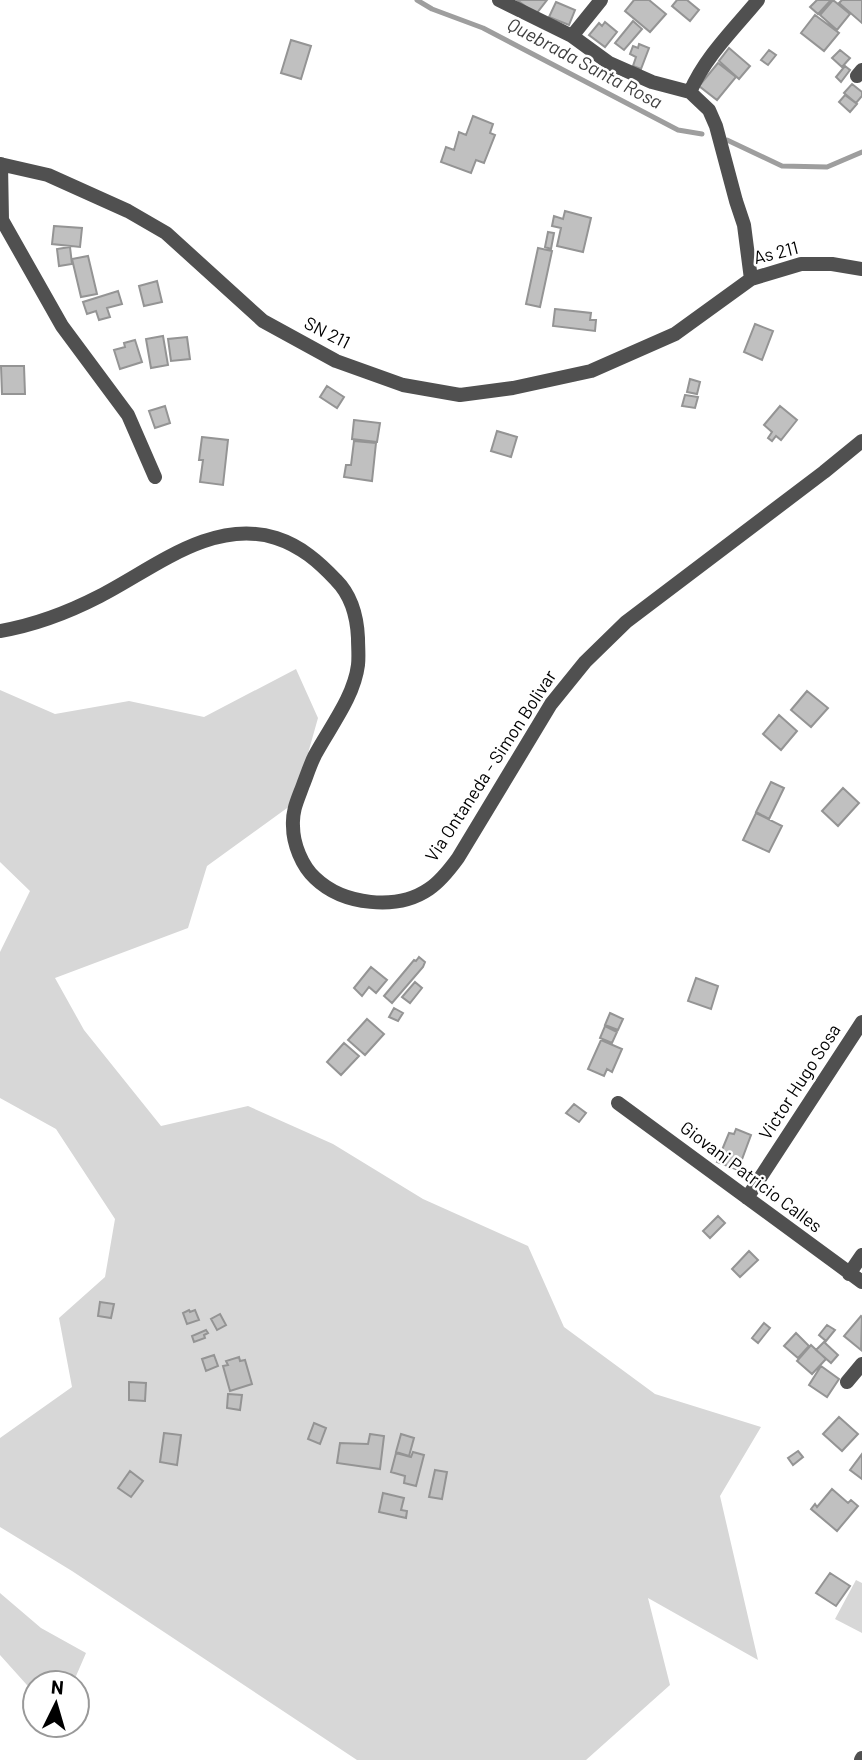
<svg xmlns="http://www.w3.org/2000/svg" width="862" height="1760" font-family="Barlow,sans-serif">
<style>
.green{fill:#d7d7d7}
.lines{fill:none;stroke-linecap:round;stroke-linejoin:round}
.stream{stroke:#9e9e9e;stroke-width:5}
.building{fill:#c0c0c0;stroke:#949494;stroke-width:2}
.minor{stroke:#505050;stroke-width:14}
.tertiary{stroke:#505050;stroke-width:14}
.labels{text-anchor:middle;stroke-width:5;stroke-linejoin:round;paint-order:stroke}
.street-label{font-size:18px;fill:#000;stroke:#fff}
.water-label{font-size:19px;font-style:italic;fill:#3f3f3f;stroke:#fff}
</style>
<rect width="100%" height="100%" fill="#fff"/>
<path class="green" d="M296,669L318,718L294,803L207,866L188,928L55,978L84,1030L161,1126L248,1106L333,1144L423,1199L528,1246L564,1327L655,1394L761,1427L720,1496L758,1660L648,1598L670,1685L586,1760H357L72,1571L0,1527V1438L72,1387L59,1318L105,1277L115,1219L56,1129L0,1098V952L30,891L0,862V690L55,714L129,701L204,717Z
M856,1580L862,1583V1633L835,1619Z
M0,1593L41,1628L86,1653L73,1683H35V1694L0,1655Z"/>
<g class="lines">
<path class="stream" d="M417,0L432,9L483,28L678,130L702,134
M727,140L782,166L827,167L862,152"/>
</g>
<path class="building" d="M517,0H547L536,14Z
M634,0H649L666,14L650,32L625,11Z
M677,0H687L699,10L690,21L672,6Z
M817,0H831L818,14L810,7Z
M833,0L850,14L837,30L820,15Z
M842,0H862V23L839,3Z
M556,2L575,10L569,25L549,17Z
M815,15L839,33L824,51L801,33Z
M633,21L642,29L624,50L615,43Z
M605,22L617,32L605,47L589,35L599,23L602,26Z
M291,40L311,46L301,79L281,73Z
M639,44L649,48L641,69L633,66L636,57L630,54L633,46L638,48Z
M729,48L750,66L739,79L719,61Z
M769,50L776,55L768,65L761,60Z
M840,50L850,58L842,67L832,58Z
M718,63L736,77L717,100L699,86Z
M845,66L850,70L841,82L836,77Z
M852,84L862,92V96L856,103L844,93Z
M845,95L857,104L850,112L839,102Z
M473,116L493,124L490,133L495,135L484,163L476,160L471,173L441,162L446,147L454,150L459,132L466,135Z
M565,211L591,218L583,252L557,246L561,228L552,226L554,216L563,219Z
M54,226L82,228L80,247L52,244Z
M548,232L554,233L551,249L545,247Z
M70,247L72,264L59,266L57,249Z
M538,248L552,251L540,307L526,304Z
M88,256L97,294L81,297L72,259Z
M157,281L162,302L144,306L139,286Z
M118,291L122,304L107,308L110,317L99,320L96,311L87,314L83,302Z
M555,309L591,313L590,320H596L595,331L553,326Z
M755,324L773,331L762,360L744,352Z
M163,336L168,365L151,368L146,339Z
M187,337L190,359L171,361L168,339Z
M135,340L142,362L120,369L114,350L125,347L124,343Z
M1,366H24L25,394H2Z
M690,379L700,382L697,394L687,392Z
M327,386L344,397L337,408L320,397Z
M685,395L698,397L695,408L682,406Z
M165,406L170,423L155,428L149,411Z
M780,406L797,420L781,440L776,436L772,441L768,438L772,432L764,425Z
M354,420L380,423L377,442L352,439Z
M497,431L517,437L511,457L491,451Z
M202,437L228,440L223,485L200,482L203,460H199Z
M354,441L376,443L372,481L344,477L346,465H351Z
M807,691L828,708L811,727L791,710Z
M779,715L797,731L781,750L763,734Z
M771,782L784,788L769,819L756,812Z
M843,788L859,803L838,826L822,811Z
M756,813L782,826L769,852L743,840Z
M419,957L425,962L423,967L392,1003L384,996L414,960L416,961Z
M371,967L387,980L376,993L369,987L362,996L354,988Z
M696,978L718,986L711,1009L688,1001Z
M415,982L422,988L410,1003L402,997Z
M394,1008L403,1013L398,1021L389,1017Z
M610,1013L623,1019L618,1030L605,1025Z
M367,1019L384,1034L365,1055L348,1040Z
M605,1026L617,1032L612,1043L600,1038Z
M601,1040L622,1049L612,1072L607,1069L604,1076L588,1069Z
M344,1043L359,1056L341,1075L327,1062Z
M574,1104L586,1113L579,1122L566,1113Z
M736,1129L751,1135L738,1170L717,1162L729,1133L734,1134Z
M718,1216L725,1223L710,1238L703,1231Z
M749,1251L758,1260L740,1277L732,1269Z
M100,1302L114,1304L111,1318L98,1316Z
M189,1310L190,1312L195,1310L199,1320L187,1324L183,1313Z
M220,1314L226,1325L217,1330L211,1319Z
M861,1316L862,1317L861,1350L844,1336Z
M764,1323L770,1328L758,1343L752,1338Z
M827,1325L835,1330L826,1341L819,1335Z
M206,1330L208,1333L204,1335L205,1338L194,1342L192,1336Z
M796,1333L809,1346L798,1358L784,1346Z
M824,1342L838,1355L831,1363L816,1350Z
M811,1345L826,1359L812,1374L797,1361Z
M214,1355L218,1366L206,1371L202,1359Z
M239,1357L240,1361L245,1360L252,1384L230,1391L223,1366L228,1365L226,1361Z
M821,1366L839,1379L827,1397L809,1385Z
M129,1382L146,1383L145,1401L129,1400Z
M228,1394L242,1395L240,1410L227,1408Z
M839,1417L858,1434L842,1451L823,1434Z
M314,1423L326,1428L320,1444L308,1439Z
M164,1433L181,1435L177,1465L160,1462Z
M370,1434L384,1436L380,1469L337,1463L340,1443L368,1444Z
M401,1434L414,1438L409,1456L396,1452Z
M798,1451L803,1457L793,1465L788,1458Z
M413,1452L424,1455L416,1486L404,1483L405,1476L391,1472L396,1453L411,1457Z
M862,1454V1479L850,1470Z
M435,1470L447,1472L442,1499L429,1497Z
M130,1471L143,1481L131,1497L118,1488Z
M832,1489L848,1503L851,1500L858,1506L837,1531L811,1509L815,1504L817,1507Z
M383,1493L404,1498L401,1510L407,1511L406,1518L379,1512Z
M830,1573L850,1586L836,1606L816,1593Z"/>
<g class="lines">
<path class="minor" d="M499,0L572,36L609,63L652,82L690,92
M572,36L601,0
M857,76L862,70
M0,164L48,175L128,211L166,233L263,321L336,361L403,385L460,395L513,388L591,371L675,334L751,279L801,264H832L862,269
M1,164L2,220L62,326L128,415L155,477
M751,279L744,225L736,201L716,126L709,110L690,92C705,57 734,29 758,0
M618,1103L862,1282
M747,1198L862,1022
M849,1274L862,1255
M847,1382L862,1364
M861,1760L862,1758"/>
<path class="tertiary" d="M0,631C35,625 69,612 100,596C153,569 212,518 276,538C301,546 319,562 336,580C352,596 357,616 358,638C358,647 359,656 358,665C354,697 330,727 315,755C310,765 307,775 303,785C298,799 292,810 293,826C293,844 302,866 315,878C343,905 397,911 429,889C441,881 450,869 458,858L551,704L585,662L626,622L824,472L862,441"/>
</g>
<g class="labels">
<g class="street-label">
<text transform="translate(776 253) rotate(-14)" y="6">As 211</text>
<text transform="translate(327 333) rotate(27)" y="6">SN 211</text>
<text transform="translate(491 766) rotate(-57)" y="6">Via Ontaneda - Simon Bolivar</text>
<text transform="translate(800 1082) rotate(-57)" y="6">Victor Hugo Sosa</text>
<text transform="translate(751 1177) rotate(37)" y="6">Giovani Patricio Calles</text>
</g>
<g class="water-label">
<text transform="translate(585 63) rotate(28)" y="7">Quebrada Santa Rosa</text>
</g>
</g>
<g transform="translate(56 1704) rotate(5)"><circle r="33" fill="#ffffff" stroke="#999999" stroke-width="2"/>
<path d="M0-5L12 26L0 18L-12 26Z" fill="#000000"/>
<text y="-10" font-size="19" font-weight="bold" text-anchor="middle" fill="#000000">N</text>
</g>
</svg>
